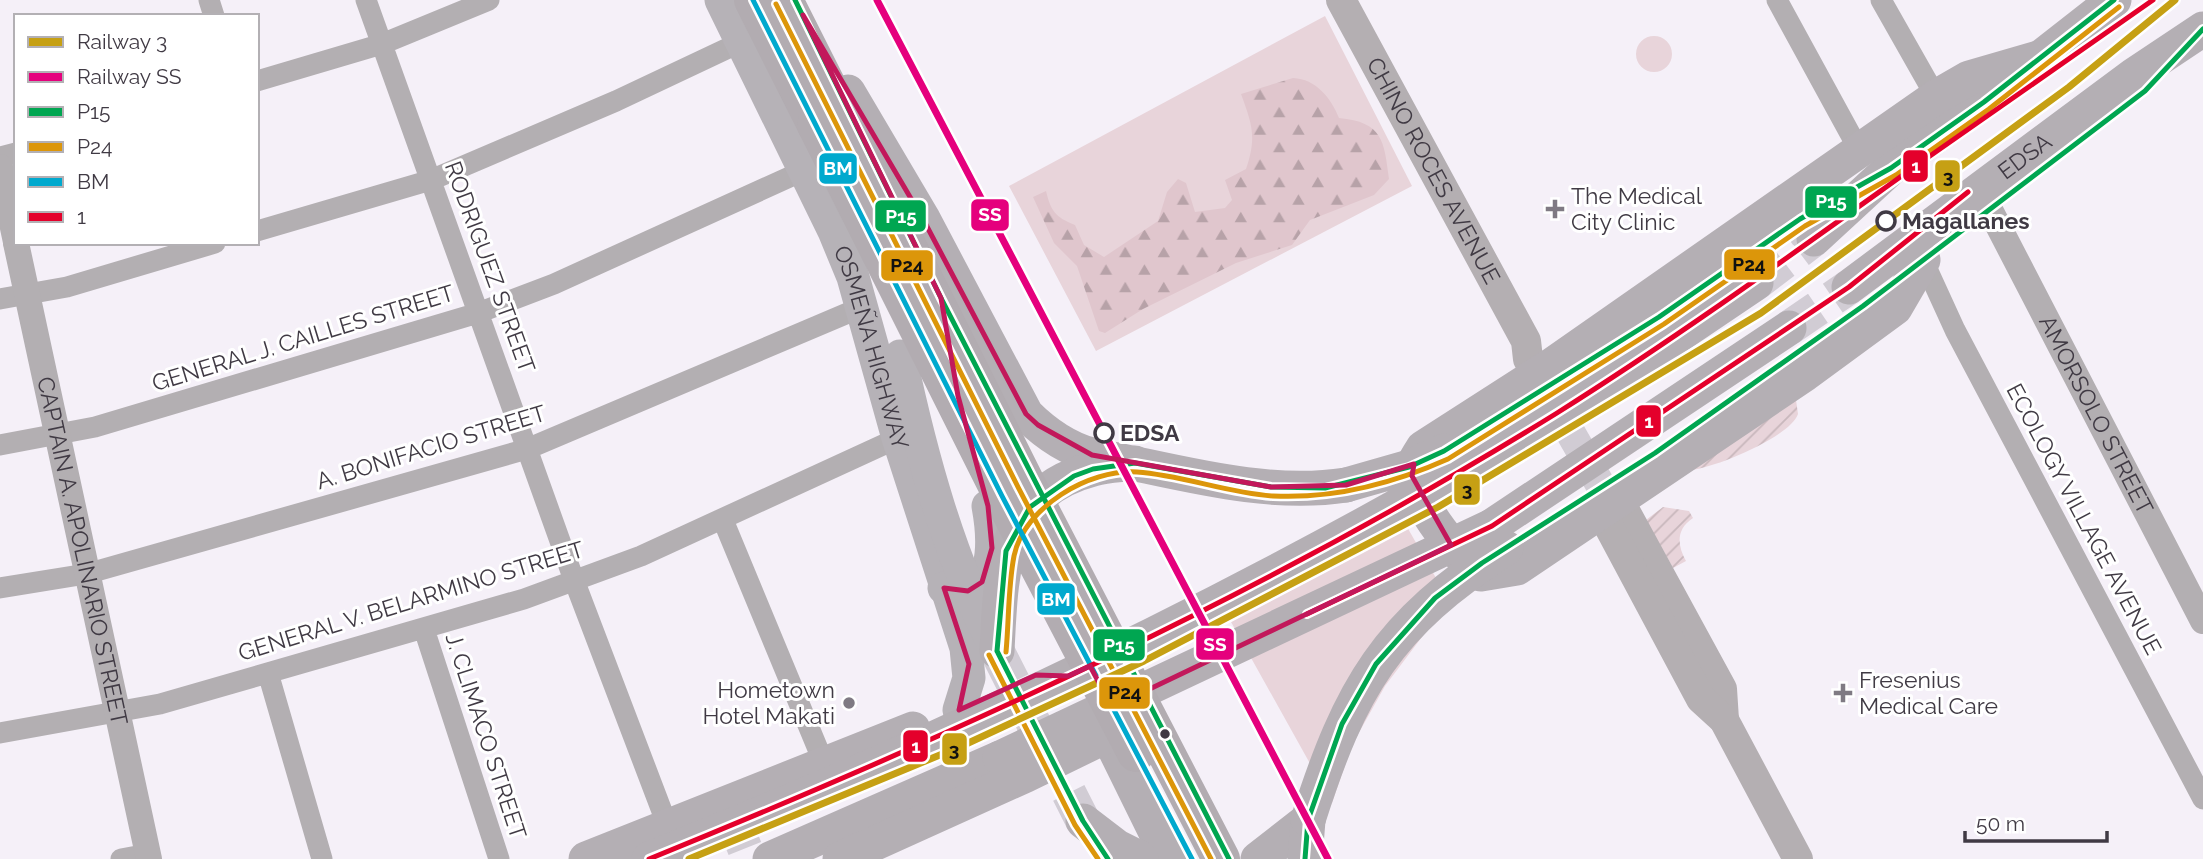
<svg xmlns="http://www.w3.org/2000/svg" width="2203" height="859" font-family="Raleway,sans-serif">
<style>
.green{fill:#e8d4da}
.forest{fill:url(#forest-firs)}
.garden{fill:url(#garden-furrows)}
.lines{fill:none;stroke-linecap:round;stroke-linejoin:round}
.secondary-tunnel{stroke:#d1ccd4;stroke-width:30;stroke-dasharray:30 15;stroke-linecap:butt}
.trunk-tunnel{stroke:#d1ccd4;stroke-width:35;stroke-dasharray:35 18;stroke-linecap:butt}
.minor{stroke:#b3afb2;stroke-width:21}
.tertiary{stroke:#b3afb2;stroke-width:26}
.secondary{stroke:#b4afb2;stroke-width:30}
.primary{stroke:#b6b2b7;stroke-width:33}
.trunk{stroke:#b4afb4;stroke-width:35}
.motorway{stroke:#b2acb1;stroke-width:38}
.primary-bridge{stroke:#b6b2b7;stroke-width:33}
.trunk-bridge{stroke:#b4afb4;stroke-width:35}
.motorway-bridge{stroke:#b2acb1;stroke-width:38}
.bus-1-casing{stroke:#fff;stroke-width:10}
.bus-2-casing{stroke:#fff;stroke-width:10}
.bus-3-casing{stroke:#fff;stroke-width:10}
.bus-4-casing{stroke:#fff;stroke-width:10}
.bus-1{stroke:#00a651;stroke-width:5}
.bus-2{stroke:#dc960a;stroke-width:5}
.bus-3{stroke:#00a9ce;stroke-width:5}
.bus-4{stroke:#e4002b;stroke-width:5}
.rail-1-casing{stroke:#fff;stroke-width:12}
.rail-2-casing{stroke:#fff;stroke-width:12}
.rail-1{stroke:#c6a014;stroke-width:7}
.rail-2{stroke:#e5007d;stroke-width:7}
.marked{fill:none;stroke:#c2185b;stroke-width:5;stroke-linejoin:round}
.poi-dot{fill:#7f7a83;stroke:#fff;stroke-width:2.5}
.stop-dot{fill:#fff;stroke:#403a44;stroke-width:3.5}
.bus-dot{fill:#403a44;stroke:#fff;stroke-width:2.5}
.labels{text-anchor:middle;stroke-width:6;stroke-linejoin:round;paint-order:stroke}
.street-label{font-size:23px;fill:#403a44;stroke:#fff}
.poi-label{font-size:23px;fill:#403a44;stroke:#fff;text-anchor:start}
.stop-label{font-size:23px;font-weight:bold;fill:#403a44;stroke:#fff;text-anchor:start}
.line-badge{stroke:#fff;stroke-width:2.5}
.badge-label{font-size:19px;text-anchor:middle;font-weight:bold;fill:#fff}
.pale-badge-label{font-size:19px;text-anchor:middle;font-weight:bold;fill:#111}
</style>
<defs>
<pattern id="forest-firs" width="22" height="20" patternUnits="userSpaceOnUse" patternTransform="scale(1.75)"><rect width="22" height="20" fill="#e0c6cd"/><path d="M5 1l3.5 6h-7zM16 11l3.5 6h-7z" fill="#b7a2a8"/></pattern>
<pattern id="garden-furrows" width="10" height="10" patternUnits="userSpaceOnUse" patternTransform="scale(1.75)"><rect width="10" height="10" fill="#e8d4da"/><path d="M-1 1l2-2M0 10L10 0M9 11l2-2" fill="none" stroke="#c8b7bc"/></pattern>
</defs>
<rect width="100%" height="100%" fill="#f5f0f8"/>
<path class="green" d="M1325,16L1412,186L1096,351L1009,186Z
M1636 54a18 18 0 1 1 36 0a18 18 0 1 1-36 0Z
M1402,518L1449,601L1385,686L1352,745L1332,803L1226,613Z"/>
<path class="forest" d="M1293,78C1316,79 1331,98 1339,118C1383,122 1384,141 1389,179L1374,195L1310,220L1292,245L1236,263L1143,309L1105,333L1099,331L1077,266L1054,243L1033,197L1046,191C1051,211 1055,217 1075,225L1084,245L1104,257L1158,221L1167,192L1178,179L1186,183L1195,212L1225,208L1232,200L1225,180L1246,169C1257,137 1252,124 1241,94Z"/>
<path class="garden" d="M1796,400L1798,414C1790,437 1715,468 1691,470Z
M1663,507L1689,511L1693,518C1676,529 1677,545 1686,561L1673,568L1646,520Z"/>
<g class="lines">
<path class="secondary-tunnel" d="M1546,390L1605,493"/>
<path class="trunk-tunnel" d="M1740,262L1800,219
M1756,283L1814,239
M1789,328L1849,287
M997,651L1083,821
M732,816L749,859"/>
<path class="minor" d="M209,0L214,16
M366,0L574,580L668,827
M1777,0L1859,150
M1881,0L1936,97
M257,81L382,44L489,0
M0,157L16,153
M257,231L431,180L616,101L741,42
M1923,260L1955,330L2203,799
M0,299L67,287L215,243
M0,445L95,427L478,313L554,284L805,170
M723,520L825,766
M0,588L86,574L527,449L862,307
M424,629L499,859
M268,673L322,859
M0,733L160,704L524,599L641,556L898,438
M121,859L148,854"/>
<g class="tertiary">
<path d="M0,167L16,242"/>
<path id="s1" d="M1989,208L2203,621"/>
<path id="s2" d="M16,243L149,859"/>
</g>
<g class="secondary">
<path id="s3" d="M1341,0L1526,341L1528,359L1541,382"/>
<path d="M1619,500L1722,689L1724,720"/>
<path d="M1601,512L1701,699L1724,720L1798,859"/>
</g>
<g class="primary">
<path id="s4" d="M721,0L834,231L853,277L898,438L966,648L969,678L959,710"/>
<path d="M944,588C999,606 994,539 988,506"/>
</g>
<g class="trunk">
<path d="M848,92L923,219L1026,414C1045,433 1066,448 1092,455C1173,470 1262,498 1346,485"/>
<path d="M1814,239L1891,168L1984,102L2114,0"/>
<path d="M1923,260L1895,308L1805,374L1517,568L1481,574C1456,555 1420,509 1412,477C1410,467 1418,456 1423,448L1552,365L1936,97L1969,78L2042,57"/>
<path id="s5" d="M1849,287L2134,75L2203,29"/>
<path d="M1458,472L1673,339L1756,283"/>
<path d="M1492,526L1789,328"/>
<path d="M1104,727L1169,859"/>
<path d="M1083,821L1117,847L1141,859"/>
<path d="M586,859L913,729"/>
<path d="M770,859L1000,758"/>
<path d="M1258,859L1308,820"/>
<path d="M1305,859L1308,820"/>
</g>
<path class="motorway" d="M753,0L816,125
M784,0L841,113"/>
<path class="primary-bridge" d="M900,356C922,459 949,557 997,651"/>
<path class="trunk-bridge" d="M1346,485L1409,467L1444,451
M997,651C1001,574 1000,493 1093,469C1106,465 1121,465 1135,463
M1000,758L1492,526
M1308,820C1350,688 1387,624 1506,548
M649,859C927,749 1198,620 1458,472
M840,859L1026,775L1102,738L1117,726"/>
<path class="motorway-bridge" d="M841,113L1026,483L1221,859
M816,125L1002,496L1136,753"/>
<g class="bus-1-casing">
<path id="bus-1" d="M795,0L941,298L1229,859
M997,651L1006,551L1030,507L1074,476L1093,469L1135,463L1271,487L1325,488L1409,467L1444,451L1659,317L1800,219L1891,168L1984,102L2114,0
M997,651L1083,821L1108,859
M1305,859L1308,820L1342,724L1376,664L1435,598L1482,563L1655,453L1863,306L2145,91L2203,29"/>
</g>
<g class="bus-2-casing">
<path id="bus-2" d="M776,4L1018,487L1211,859
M1006,652C1009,620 1008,587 1014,556C1024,507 1089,469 1137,472C1182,475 1227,493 1273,496C1334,499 1392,484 1448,459L1664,324L1805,226L1896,175L1989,109L2119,7
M989,655L1075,825L1098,859"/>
</g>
<g class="bus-3-casing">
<path id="bus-3" d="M753,0L1002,496L1192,859"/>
</g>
<g class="bus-4-casing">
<path id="bus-4" d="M1307,614L1492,526L1849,287L1968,192
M649,859C962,732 1270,591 1557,413C1681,335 1798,250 1917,165C1995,110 2074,55 2153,0"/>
</g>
<use href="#bus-1" class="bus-1"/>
<use href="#bus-2" class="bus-2"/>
<use href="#bus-3" class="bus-3"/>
<use href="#bus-4" class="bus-4"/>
<g class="rail-1-casing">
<path id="rail-1" d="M689,859L964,745L1144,661L1438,507L1761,313L2069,87L2175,0"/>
</g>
<g class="rail-2-casing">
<path id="rail-2" d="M877,0L1328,859"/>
</g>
<use href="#rail-1" class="rail-1"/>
<use href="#rail-2" class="rail-2"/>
</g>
<path class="marked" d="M803,15L923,219L1026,414L1038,425L1092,455L1271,487L1346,485L1414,464L1412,476L1451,545L1112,707L1090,666L1068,676L1036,675L959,710L969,664L944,588L968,591L982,582L992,548L988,506L958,396L941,298Z"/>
<g class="poi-dot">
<path d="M1551.5 198.5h7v7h7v7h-7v7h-7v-7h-7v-7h7z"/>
<path d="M1839.5 682.5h7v7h7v7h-7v7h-7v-7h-7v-7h7z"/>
<circle cx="849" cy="703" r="7"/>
</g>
<g class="stop-dot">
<circle cx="1886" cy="221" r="9"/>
<circle cx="1104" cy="433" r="9"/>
</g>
<circle class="bus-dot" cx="1165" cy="734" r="6"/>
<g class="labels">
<g class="street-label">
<text dy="8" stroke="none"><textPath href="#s5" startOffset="219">EDSA</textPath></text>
<text dy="8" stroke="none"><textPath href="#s3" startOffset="194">CHINO ROCES AVENUE</textPath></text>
<text transform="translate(490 267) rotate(70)" y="8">RODRIGUEZ STREET</text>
<text transform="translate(303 338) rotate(-17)" y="8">GENERAL J. CAILLES STREET</text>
<text dy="8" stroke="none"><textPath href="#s4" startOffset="380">OSMEÑA HIGHWAY</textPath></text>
<text dy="8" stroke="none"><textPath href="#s1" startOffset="233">AMORSOLO STREET</textPath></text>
<text transform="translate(431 447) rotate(-17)" y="8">A. BONIFACIO STREET</text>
<text transform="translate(2084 519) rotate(62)" y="8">ECOLOGY VILLAGE AVENUE</text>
<text dy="8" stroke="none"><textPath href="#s2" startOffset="315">CAPTAIN A. APOLINARIO STREET</textPath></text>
<text transform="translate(411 601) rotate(-17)" y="8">GENERAL V. BELARMINO STREET</text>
<text transform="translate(486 736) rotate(72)" y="8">J. CLIMACO STREET</text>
</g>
<g class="poi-label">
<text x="1571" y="204">The Medical<tspan x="1571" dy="26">City Clinic</tspan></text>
<text x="1859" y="688">Fresenius<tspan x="1859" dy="26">Medical Care</tspan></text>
<text x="835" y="698" text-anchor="end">Hometown<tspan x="835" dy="26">Hotel Makati</tspan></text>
</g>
<g class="stop-label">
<text x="1902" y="229">Magallanes</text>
<text x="1120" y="441">EDSA</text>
</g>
</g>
<g class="line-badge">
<rect x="1902" y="149" width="27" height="34" rx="7" fill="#e4002b"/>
<rect x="818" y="152" width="40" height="33" rx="7" fill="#00a9ce"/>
<rect x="1934" y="159" width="27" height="34" rx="7" fill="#c6a014"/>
<rect x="1804" y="185" width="54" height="34" rx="7" fill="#00a651"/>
<rect x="970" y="198" width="40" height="34" rx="7" fill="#e5007d"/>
<rect x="874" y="199" width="53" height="34" rx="7" fill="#00a651"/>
<rect x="1723" y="248" width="53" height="33" rx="7" fill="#dc960a"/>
<rect x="880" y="249" width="54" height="33" rx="7" fill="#dc960a"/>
<rect x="1635" y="404" width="27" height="34" rx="7" fill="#e4002b"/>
<rect x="1453" y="473" width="28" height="33" rx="7" fill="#c6a014"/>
<rect x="1036" y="582" width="40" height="34" rx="7" fill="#00a9ce"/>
<rect x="1195" y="627" width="40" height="34" rx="7" fill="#e5007d"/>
<rect x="1092" y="628" width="54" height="34" rx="7" fill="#00a651"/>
<rect x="1098" y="676" width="53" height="34" rx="7" fill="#dc960a"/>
<rect x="902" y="729" width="27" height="34" rx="7" fill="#e4002b"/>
<rect x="941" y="732" width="27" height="34" rx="7" fill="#c6a014"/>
</g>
<g class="badge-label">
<text x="1916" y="173">1</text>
<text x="838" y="175">BM</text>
<text x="1831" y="208">P15</text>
<text x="990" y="221">SS</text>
<text x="901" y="223">P15</text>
<text x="1649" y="428">1</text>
<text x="1056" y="606">BM</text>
<text x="1215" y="651">SS</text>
<text x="1119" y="652">P15</text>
<text x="916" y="753">1</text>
</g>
<g class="pale-badge-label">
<text x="1948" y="183">3</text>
<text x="1749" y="271">P24</text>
<text x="907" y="272">P24</text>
<text x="1467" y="496">3</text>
<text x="1125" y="699">P24</text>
<text x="954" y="756">3</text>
</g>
<rect x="14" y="14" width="245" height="231" fill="#ffffff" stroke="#b3b0b4" stroke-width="2"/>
<rect x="28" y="37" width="35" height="10" fill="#c6a014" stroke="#b3b0b4" stroke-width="2"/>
<text x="77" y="49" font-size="21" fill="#403a44">Railway 3</text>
<rect x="28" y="72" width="35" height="10" fill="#e5007d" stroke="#b3b0b4" stroke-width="2"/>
<text x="77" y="84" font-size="21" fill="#403a44">Railway SS</text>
<rect x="28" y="107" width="35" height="10" fill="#00a651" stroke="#b3b0b4" stroke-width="2"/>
<text x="77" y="119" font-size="21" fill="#403a44">P15</text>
<rect x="28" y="142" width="35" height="10" fill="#dc960a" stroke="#b3b0b4" stroke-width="2"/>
<text x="77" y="154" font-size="21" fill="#403a44">P24</text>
<rect x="28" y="177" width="35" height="10" fill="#00a9ce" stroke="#b3b0b4" stroke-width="2"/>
<text x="77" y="189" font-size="21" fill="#403a44">BM</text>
<rect x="28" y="212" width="35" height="10" fill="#e4002b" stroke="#b3b0b4" stroke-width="2"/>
<text x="77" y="224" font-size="21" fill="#403a44">1</text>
<path d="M1965 831v10h142v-10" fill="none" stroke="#403a44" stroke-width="3.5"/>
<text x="1976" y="831" font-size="21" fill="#403a44" stroke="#ffffff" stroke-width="5" paint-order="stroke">50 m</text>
</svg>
